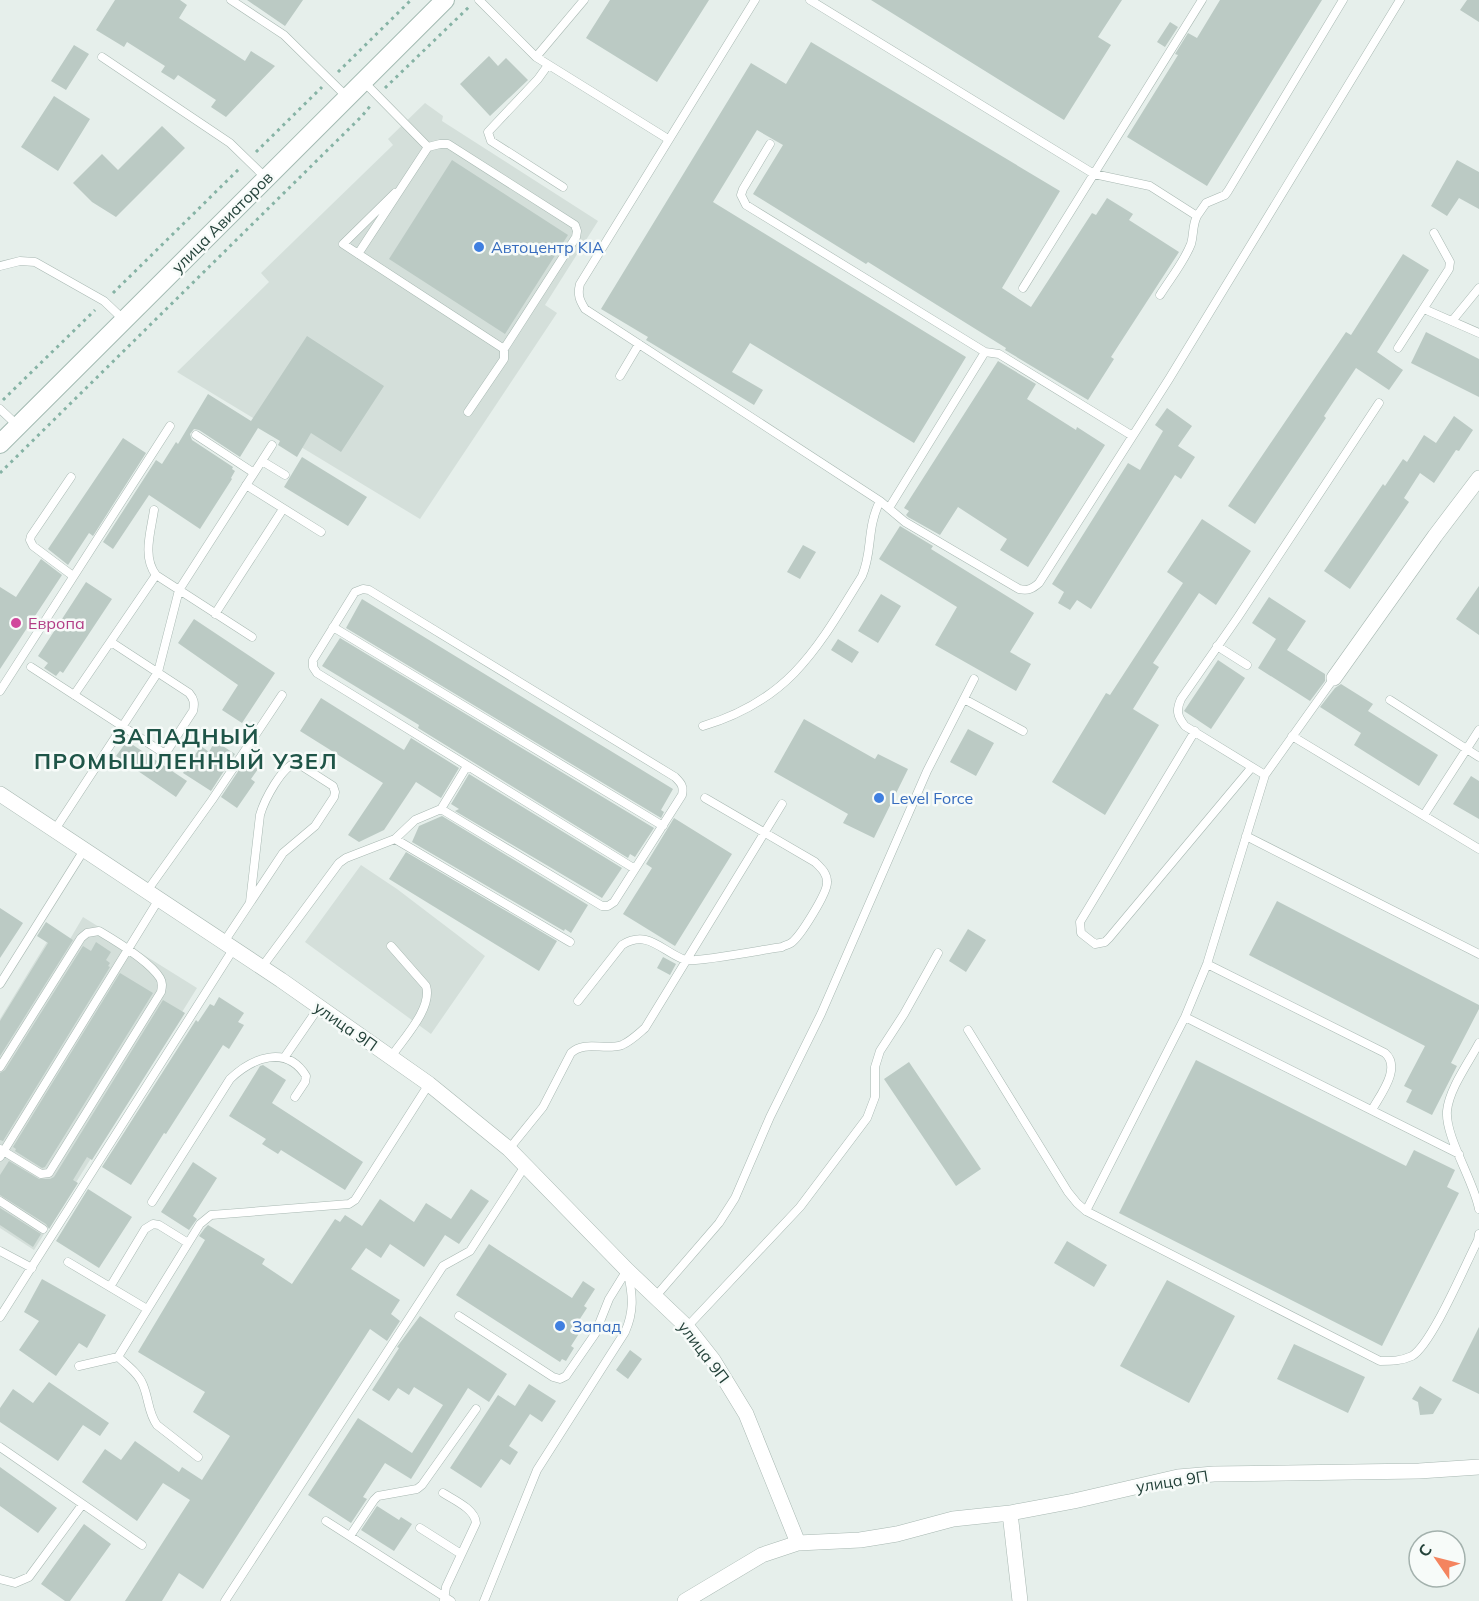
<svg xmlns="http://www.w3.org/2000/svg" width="1479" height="1601" font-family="Mulish,sans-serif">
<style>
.built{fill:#d4dfda}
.building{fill:#bbcac4}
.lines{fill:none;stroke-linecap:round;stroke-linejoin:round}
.lane-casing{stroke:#a8b8b2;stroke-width:9}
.street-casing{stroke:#a8b8b2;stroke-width:16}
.secondary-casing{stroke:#a4bbb3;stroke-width:20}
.path{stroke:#86b3a5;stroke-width:3;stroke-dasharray:3 4.5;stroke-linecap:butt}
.lane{stroke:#fff;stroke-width:8}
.street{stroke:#fff;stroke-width:15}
.secondary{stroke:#fff;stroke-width:18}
.shop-dot{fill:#3f7fe0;stroke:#f7fbf9;stroke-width:2}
.hotel-dot{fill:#d1479c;stroke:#f7fbf9;stroke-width:2}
.labels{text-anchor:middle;stroke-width:5;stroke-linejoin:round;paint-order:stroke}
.street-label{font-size:16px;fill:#24423a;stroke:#f7fbf9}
.shop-label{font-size:16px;fill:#366cbe;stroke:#f7fbf9;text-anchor:start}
.hotel-label{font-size:16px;fill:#b23c85;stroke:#f7fbf9;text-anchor:start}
.district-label{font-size:22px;font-weight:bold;letter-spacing:1.5px;fill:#1f5548;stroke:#f7fbf9}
</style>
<rect width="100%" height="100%" fill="#e6efeb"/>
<path class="built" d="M425,103L443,116L442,121L598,221L545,305L557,313L420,519L177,372L269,282L261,273L393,145L388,139Z
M361,865L397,889L485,956L431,1034L305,942Z
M83,917L197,988L34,1250L0,1228V1019L47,942L63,951Z"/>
<path class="building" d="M115,0H180L187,5L179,18L245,61L251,51L275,66L226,117L211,107L216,100L178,75L174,80L161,72L165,66L127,42L124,47L96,30Z
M247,0H303L285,26Z
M610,0H709L657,82L586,38Z
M871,0H1122L1098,37L1111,45L1064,120Z
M1220,0H1322L1207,186L1127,137L1178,55L1175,54L1188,33L1197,38Z
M1467,0H1479V22L1460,10Z
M1170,22L1178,27L1165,47L1157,42Z
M811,42L1060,191L1002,288L1031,307L1092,213L1096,215L1107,198L1133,214L1129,220L1179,252L1111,357L1114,359L1088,400L1005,350L1006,348L868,262L866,264L753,194L783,145L757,130L713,202L966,357L914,443L750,343L732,372L763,390L754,405L646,340L648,337L601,309L751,63L786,84Z
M74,45L89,54L66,90L51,81Z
M489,56L498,66L506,58L528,80L490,116L460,84Z
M54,96L90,119L58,171L21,147Z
M162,126L185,148L116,217L92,202L73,183L102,154L118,170Z
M452,160L568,235L505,334L389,259Z
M1457,160L1479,172V209L1459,198L1447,216L1431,206Z
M1403,254L1429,270L1377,352L1403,370L1389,390L1356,368L1324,416L1326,418L1255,524L1228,506L1346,332L1351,335Z
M1426,332L1479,359V397L1411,363Z
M307,336L384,386L341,452L311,433L297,457L278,445L280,441L258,428L240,457L199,430L194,429L190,434L192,440L233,467L232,469L235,471L231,478L232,479L200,529L149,495L113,549L103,542L156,460L162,464L176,442L178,444L208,394L251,421Z
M998,361L1036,384L1027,399L1076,430L1077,427L1105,445L1028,567L1000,550L1007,539L958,507L940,535L908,517L906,515L909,511L904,508Z
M1167,408L1192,426L1178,446L1195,457L1181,479L1175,475L1091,609L1077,600L1070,610L1058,603L1064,592L1052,584L1128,463L1140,470L1163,431L1155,425Z
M1454,416L1473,430L1459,451L1456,450L1434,483L1420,473L1404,498L1409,502L1350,589L1324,571L1383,484L1385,486L1403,459L1407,462L1424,435L1436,443Z
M123,438L146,453L93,536L89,533L68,565L48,549Z
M302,457L367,497L348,526L284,487Z
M1202,519L1251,551L1216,605L1199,593L1153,663L1159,667L1133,709L1159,725L1105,815L1052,782L1106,693L1110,695L1183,583L1167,572Z
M900,526L933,546L931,549L1034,613L1010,652L1031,664L1016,691L935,645L957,607L879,559Z
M803,545L816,552L800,579L787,572Z
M41,559L62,575L0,669V587L16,597Z
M86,582L112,599L63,673L60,671L56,676L44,668L48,663L38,656Z
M1479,586V635L1456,619Z
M881,594L901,606L878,643L858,631Z
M1269,597L1306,621L1287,650L1325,674V681L1310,701L1258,668L1276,639L1252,623Z
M362,599L673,789L661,810L664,812L661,818L346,628Z
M194,619L275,673L242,723L222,710L238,685L178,643Z
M340,638L654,828L635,857L630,854L628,858L418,728L419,725L322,666Z
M838,639L859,652L852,663L831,650Z
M1218,660L1245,678L1211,729L1184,711Z
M1341,684L1373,704L1368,711L1438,755L1419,786L1354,745L1361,733L1320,707L1335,688Z
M321,698L404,750L411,738L459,768L441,798L416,782L384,830L359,842L348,835L383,783L300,731Z
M804,719L875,759L878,754L908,769L874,838L843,823L848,814L774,772Z
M968,729L994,743L976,776L950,762Z
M127,741L187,781L176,797L116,756Z
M215,741L235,754L211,791L183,773L201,746L209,752Z
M245,761L258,769L251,779L255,782L237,808L221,797Z
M469,774L622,868L602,898L455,811L459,809L451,804Z
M1471,776L1479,781V819L1453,804Z
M442,816L588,905L571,933L565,929L564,931L412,842L419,826Z
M674,818L732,854L675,946L623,914L652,868L646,864Z
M406,852L557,941L539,971L389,879Z
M1277,901L1479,1005V1009L1451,1063L1457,1066L1432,1115L1406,1102L1412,1090L1404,1086L1425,1046L1249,955Z
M0,908L23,923L0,958Z
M46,922L73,940L0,1056V1021L48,943L37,936Z
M968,929L986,940L966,972L949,961Z
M96,942L111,952L106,960L110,963L108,966L110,967L3,1141L0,1140V1073L5,1070L83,946L91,951Z
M663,957L676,964L670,975L657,968Z
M120,973L153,993L45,1167L42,1168L15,1151L16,1149L13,1147Z
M219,997L244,1013L238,1022L244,1025L229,1049L223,1045L166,1134L164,1133L131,1185L102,1167L196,1020L198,1022L210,1004L214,1006Z
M163,1000L185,1013L92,1160L87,1157L73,1180L78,1183L49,1229L46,1224L0,1195V1175L9,1161L39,1179H50L54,1177Z
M1196,1060L1406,1166L1414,1150L1455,1170L1447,1187L1459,1193L1382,1346L1119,1213Z
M909,1062L981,1169L956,1186L884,1079Z
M263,1065L286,1080L272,1103L363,1162L345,1190L281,1150L278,1154L262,1144L266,1139L229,1116L260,1066Z
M193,1162L217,1178L193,1216L197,1219L189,1230L161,1212Z
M88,1189L132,1217L99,1268L56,1241Z
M471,1189L489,1201L459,1244L445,1235L424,1267L390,1244L381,1258L366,1248L351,1269L400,1300L391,1314L400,1321L387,1341L370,1329L203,1589L179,1573L162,1601H125L190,1500L163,1483L137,1521L82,1482L105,1449L121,1460L135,1441L179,1472L182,1467L202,1480L230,1436L193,1412L205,1392L138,1352L205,1240L199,1236L205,1228L208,1225L265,1259L262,1264L292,1284L335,1219L340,1222L345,1215L362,1226L380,1199L414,1222L426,1203L451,1219Z
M0,1208L41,1234L33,1247L0,1225Z
M1067,1241L1107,1265L1094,1287L1054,1263Z
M489,1244L572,1298L583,1281L595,1289L584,1306L587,1308L574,1328L580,1332L571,1346L574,1348L566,1361L562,1359L560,1362L456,1295Z
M42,1279L106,1315L87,1348L79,1343L56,1376L19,1350L39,1321L24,1312Z
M1167,1280L1235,1316L1189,1403L1120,1366Z
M420,1316L507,1374L489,1402L468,1388L411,1479L385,1463L363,1497L367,1499L351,1523L308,1495L358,1418L412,1453L443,1405L414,1387L409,1395L398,1388L389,1401L372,1390L399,1348L397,1347Z
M1479,1327V1394L1452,1381Z
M1294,1344L1365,1377L1348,1413L1277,1379Z
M630,1350L642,1359L628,1379L616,1370Z
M49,1382L109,1423L100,1436L83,1425L58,1461L0,1422V1408L13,1389L33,1403Z
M529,1384L556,1401L542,1422L530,1414L509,1446L518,1452L510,1465L501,1459L481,1488L450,1468L498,1395L515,1406Z
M1420,1386L1442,1399L1433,1414L1420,1415L1418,1402L1412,1399Z
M0,1467L57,1508L38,1533L0,1506Z
M377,1506L399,1520L401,1517L412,1524L394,1551L361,1530Z
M84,1524L111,1544L70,1601H65L41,1584Z"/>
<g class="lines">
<g class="lane-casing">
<path id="lane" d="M231,0L284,35L347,97
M479,0L536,57L668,139
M755,0L580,284C577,295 580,301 585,309L880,501L905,522L1019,589C1028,591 1032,589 1039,583L1169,379L1400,0
M810,0L1094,174L1150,186L1197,216C1192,226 1194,234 1191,244C1184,262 1170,279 1160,295
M102,57L230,143L266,178
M536,57L584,0
M548,65L538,79L488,132L491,141L563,187
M364,82L428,147
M770,144L743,189L741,195L746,205L985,352L889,508
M395,193L343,244L504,349
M1197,216L1206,203L1225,195L1228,191L1343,0
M358,254L428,147L440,144H448L575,225L577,231L576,237L504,349V359L468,412
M0,266L20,261L35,262L104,301L124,320
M1023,288L1202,0
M1424,309L1479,333
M1452,321L1479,288
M1398,348L1449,269L1450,262L1434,233
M985,352L999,354L1131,435
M620,376L639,344
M0,409L18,426
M196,435L254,473
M262,461L285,475
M71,477L31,536L30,540L33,546L73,576
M246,485L321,532
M154,510C151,531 142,557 156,575L252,637
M215,614L283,509
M333,627L663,826
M111,642L189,693C194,699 195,703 193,711L165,754
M1217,646L1247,665
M31,667L176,761
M1334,678L1265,775L1185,726C1177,716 1176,710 1181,699L1238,617L1379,403
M0,691L170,426
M74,695L156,575
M964,699L1023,731
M1390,700L1479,757
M703,726C790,700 817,649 862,576C873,551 866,529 880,501
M1195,731L1080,922L1081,933L1095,944L1105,942L1109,938L1252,767
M1292,736L1479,849
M1265,775L1207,964L1185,1017L1086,1211L1380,1361C1392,1361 1401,1361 1412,1356C1432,1344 1465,1265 1478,1240L1479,1234
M441,809L602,906H608L614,902L682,795C684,786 681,783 675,777L369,590L363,589L355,592L313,660V667L317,673L635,869
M1424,815L1479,730
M54,831L158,672L179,590L272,445
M1246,836L1479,954
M395,839L415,820L441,809L467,766
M147,891L212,800L282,695
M224,942L283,853L315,826L334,797L335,792L333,786L297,763C282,765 264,801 260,815L250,902
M1207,964L1385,1053C1402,1068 1380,1095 1372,1110
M262,967L339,863L346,858L395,839L570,942
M0,984L84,850
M578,1001L622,945C648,929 661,951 685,960C694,963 767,949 782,947C785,945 788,945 791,943C800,937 828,892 827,882C827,873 821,868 815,862L705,798
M1185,1017L1459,1154
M968,1030L1068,1192L1077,1203L1086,1211
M1479,1043C1469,1062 1449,1089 1447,1111C1445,1137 1474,1181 1479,1209
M391,1057C403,1039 433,1008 426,986L391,946
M284,1058L319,1007
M0,1067L81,938L87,933L99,931C116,941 150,962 160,978C163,983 162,987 161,992L49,1173L41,1174L0,1149
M509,1149L543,1107L571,1053C585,1040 605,1051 622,1045C631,1041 638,1034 645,1028L782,804
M0,1157L159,899
M0,1201L43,1229
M152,1202L230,1079C252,1058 286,1044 306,1076L305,1082L295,1097
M0,1251L32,1268
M68,1262L147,1309
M110,1287L145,1229L153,1224L159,1225L188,1243
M656,1296L719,1223L735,1198L770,1117L821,1014L927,771L974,679
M459,1316L553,1377L560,1379L566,1376L595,1334L609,1299L627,1270
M0,1317L234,948
M687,1327L800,1207L867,1118L875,1097V1067L880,1051L904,1014L938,953
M79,1366L118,1357
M0,1447L142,1545
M198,1457L157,1425C148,1413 149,1399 143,1385C139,1374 127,1365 118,1357L200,1224L211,1215L349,1204L355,1200L429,1084
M443,1493C454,1500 475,1509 476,1523L446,1587L444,1600
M326,1521L451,1601
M420,1528L461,1554
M350,1536L374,1500L378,1496L417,1489L422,1485L476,1409
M0,1579L15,1583L29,1577L82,1505
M225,1601L443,1266L470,1251L525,1166
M484,1601L537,1470L625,1332C634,1312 633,1296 628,1274"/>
</g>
<g class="street-casing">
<path id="street" d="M1334,678L1435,536L1479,478
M0,794L281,980L429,1084L509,1149L627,1270L687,1327L713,1360L746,1414L798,1543
M1010,1513L1020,1601
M685,1601L762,1555L798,1543L860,1540L897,1534L953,1519L1010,1513L1074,1501L1178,1477L1214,1474L1419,1471L1479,1467"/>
</g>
<g class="secondary-casing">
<path id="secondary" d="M0,444L445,0"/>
</g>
<path class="path" d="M338,72L411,0
M385,88L471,5
M256,152L322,87
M113,293L241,167
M3,400L95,310
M0,473L362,116L371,105"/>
<use href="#lane" class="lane"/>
<use href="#street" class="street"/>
<use href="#secondary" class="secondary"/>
</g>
<g class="shop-dot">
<circle cx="479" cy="247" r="6"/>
<circle cx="879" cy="798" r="6"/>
<circle cx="560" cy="1326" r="6"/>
</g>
<circle class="hotel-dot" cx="16" cy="623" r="6"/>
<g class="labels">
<g class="street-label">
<text transform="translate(222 222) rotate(-45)" y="6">улица Авиаторов</text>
<text transform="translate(346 1026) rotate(35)" y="6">улица 9П</text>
<text transform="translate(704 1352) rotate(53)" y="6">улица 9П</text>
<text transform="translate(1172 1481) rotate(-9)" y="6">улица 9П</text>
</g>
<g class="shop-label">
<text x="491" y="253">Автоцентр KIA</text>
<text x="891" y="804">Level Force</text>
<text x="572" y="1332">Запад</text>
</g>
<g class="hotel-label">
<text x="28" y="629">Европа</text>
</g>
<g class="district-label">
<text x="186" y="744">ЗАПАДНЫЙ<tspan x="186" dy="25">ПРОМЫШЛЕННЫЙ УЗЕЛ</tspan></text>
</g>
</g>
<g transform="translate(1437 1559) rotate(305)"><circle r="28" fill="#f7fbf9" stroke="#a3b1ad" stroke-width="1.5"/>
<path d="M0-4.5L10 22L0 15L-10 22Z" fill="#f4845f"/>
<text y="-9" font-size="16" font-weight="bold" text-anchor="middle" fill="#24423a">С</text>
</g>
</svg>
